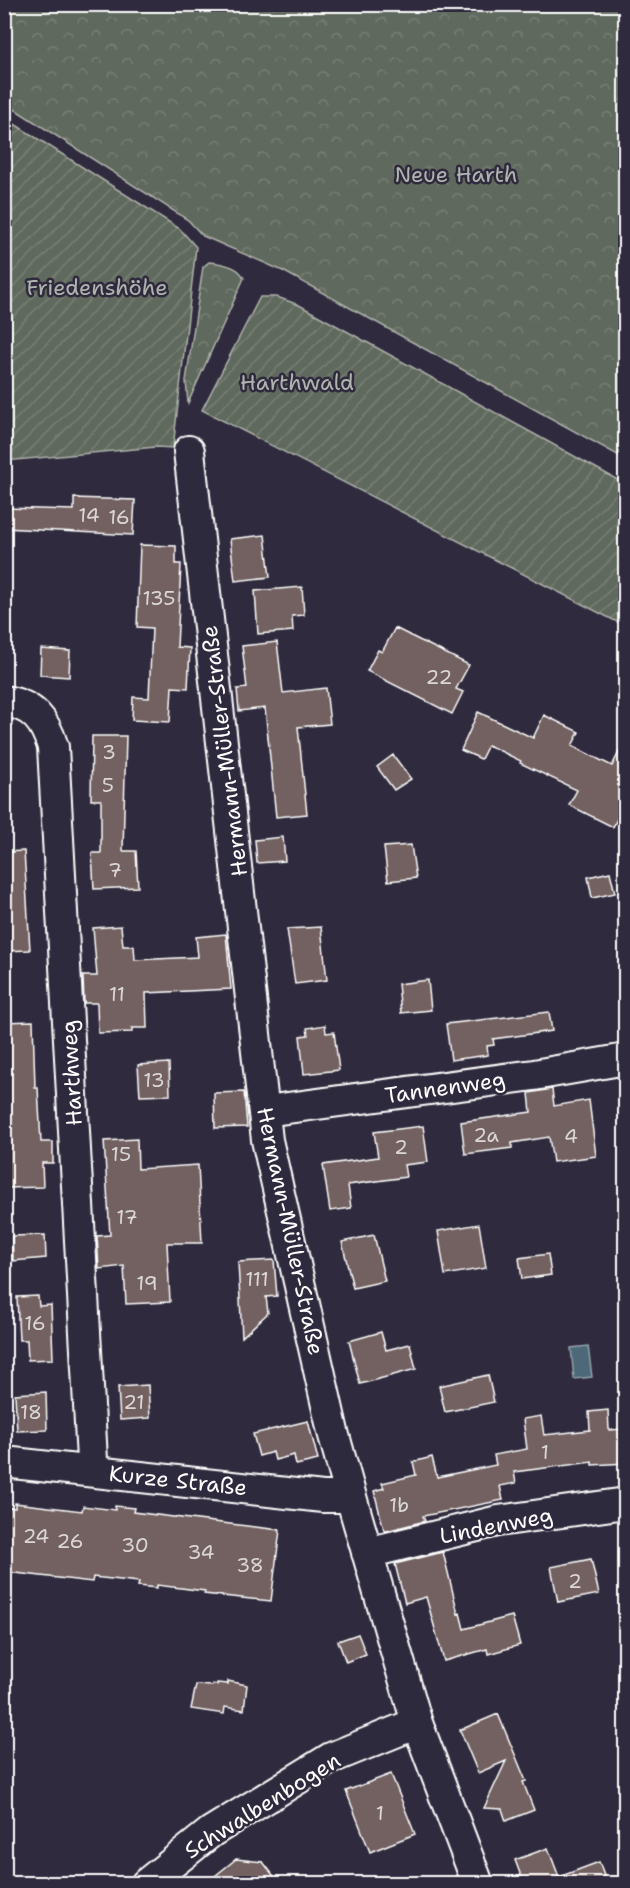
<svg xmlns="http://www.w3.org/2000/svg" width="630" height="1888" font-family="'Shantell Sans',sans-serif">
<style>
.forest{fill:url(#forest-crowns);stroke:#b0b4ae;stroke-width:1.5}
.garden{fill:url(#garden-furrows);stroke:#b0b4ae;stroke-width:1.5}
.water{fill:#4e6778;stroke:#95a4ae;stroke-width:1.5}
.building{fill:#736060;stroke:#fff;stroke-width:1.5}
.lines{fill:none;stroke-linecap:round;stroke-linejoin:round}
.minor-casing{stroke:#fff;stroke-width:34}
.minor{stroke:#2f2a3d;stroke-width:30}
.labels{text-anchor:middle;stroke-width:5;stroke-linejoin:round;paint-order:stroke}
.number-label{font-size:20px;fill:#dcd7d7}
.park-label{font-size:22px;fill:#b0b4ae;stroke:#2f2a3d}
.street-label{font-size:22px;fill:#fff;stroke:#2f2a3d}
</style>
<defs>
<pattern id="forest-crowns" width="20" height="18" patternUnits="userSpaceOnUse" patternTransform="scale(1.5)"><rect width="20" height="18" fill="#60695d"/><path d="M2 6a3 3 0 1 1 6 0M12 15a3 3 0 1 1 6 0" fill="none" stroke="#788075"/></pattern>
<pattern id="garden-furrows" width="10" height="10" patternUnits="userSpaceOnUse" patternTransform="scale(1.5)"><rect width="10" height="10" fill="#60695d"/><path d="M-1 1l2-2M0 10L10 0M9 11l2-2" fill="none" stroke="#788075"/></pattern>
</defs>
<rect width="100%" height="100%" fill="#2f2a3d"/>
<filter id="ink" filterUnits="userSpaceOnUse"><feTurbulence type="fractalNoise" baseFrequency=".0167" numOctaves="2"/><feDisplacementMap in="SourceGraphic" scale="12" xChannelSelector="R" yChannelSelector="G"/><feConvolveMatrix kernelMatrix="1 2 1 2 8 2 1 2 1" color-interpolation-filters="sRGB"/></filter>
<g filter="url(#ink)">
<path class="forest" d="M4,5H625V459L283,271L203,236L188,220L5,103Z
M209,262C222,263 239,266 244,278L188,403L186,381L203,267Z"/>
<path class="garden" d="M5,118L180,229L196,247L173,448L156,447L5,461Z
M260,297H277L299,305L625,484V626L202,410Z"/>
<path class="water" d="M588,1346L592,1377L574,1379L571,1348Z"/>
<path class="building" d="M74,498L135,500L133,535L4,528V508L74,510Z
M265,535L270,577L235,581L230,539Z
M140,545L176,546V564H181L177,647L190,648L188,688L172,687L170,722L132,720L133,697L149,698L152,628L137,627Z
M302,587L304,615L292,616L293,631L258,634L255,591Z
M395,628L469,665L456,689L463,692L452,714L367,671L378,650L382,652Z
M277,642L283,693L326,688L330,724L298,727L307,814L276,817L265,708L239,711L237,689L247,688L242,646Z
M41,649L70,651L69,677L40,675Z
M478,712L533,738L544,715L579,732L572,746L612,766L626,738V801L613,827L569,805L577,790L520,763L521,761L488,745L481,759L461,750Z
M92,736H126L123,851H136L138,887L94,889L92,853H101V800H91Z
M393,755L411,779L394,790L377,767Z
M283,837L285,861L257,863L255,840Z
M411,845L416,878L388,881L384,847Z
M24,851L30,950L4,951V852Z
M610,872L615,893L592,898L588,877Z
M121,926L123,946H134L135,960L198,957L196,937L226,934L231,989L146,993L147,1028H132V1032L98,1033L97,1003H84L83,976H97L93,928Z
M321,927L327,980L295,984L287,929Z
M428,980L431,1010L401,1013L398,984Z
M549,1012L552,1031L493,1039L494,1045L487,1046L488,1055L451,1060L446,1024Z
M33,1021L35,1088H38L41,1142H53V1163H42L43,1187L5,1188L4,1022Z
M325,1025L326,1033L334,1032L339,1070L304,1074L300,1036L308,1035L307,1028Z
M169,1063L170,1095L140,1096L138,1065Z
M552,1089L554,1106L589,1100L596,1156L553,1162L549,1137L512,1143V1148L465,1154L461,1122L531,1112L529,1093Z
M244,1092L247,1127L215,1128L214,1093Z
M423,1126L428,1162L404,1165L406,1177L348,1185L351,1208L330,1211L323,1165L378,1157L374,1132Z
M137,1139L138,1169L198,1165L202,1243H167L170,1302L126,1304L124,1266L99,1269L97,1236L110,1235L104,1141Z
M479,1224L486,1268L445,1275L438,1231Z
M45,1235L46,1258L13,1261L12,1236Z
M374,1235L385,1281L353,1288L342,1242Z
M548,1254L551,1275L522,1279L519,1258Z
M274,1260L277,1296L266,1297L268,1313L242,1337L238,1262Z
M38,1296L39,1306L51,1305L53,1359L28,1360L27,1340H19L17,1297Z
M381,1332L386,1350L410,1344L416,1369L360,1384L349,1341Z
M488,1375L494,1402L445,1412L439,1386Z
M148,1385L150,1418L120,1420L118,1387Z
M46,1392L47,1430L17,1431L15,1394Z
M608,1410L609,1430L625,1429L626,1463L592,1465V1462L514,1472L516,1483L500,1486L503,1500L423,1516L425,1521L386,1531L384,1530L374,1491L384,1488L382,1483L416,1475L413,1462L432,1457L437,1477L496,1465L494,1455L527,1449L523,1419L541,1416L544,1435L590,1430L589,1412Z
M308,1421L318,1460L296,1465L294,1455L275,1460L273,1452L259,1456L253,1434Z
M15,1503L82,1511L83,1506L115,1510V1506L134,1508L133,1512L280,1530L271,1601L204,1594L205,1591L157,1585V1588L138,1586L139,1582L93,1577L92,1582L7,1572L8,1560H4V1507L15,1508Z
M443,1552L458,1614L460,1613L464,1629L512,1616L520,1645L488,1654L487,1649L444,1661L426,1597L405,1603L395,1564Z
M591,1559L599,1594L558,1602L551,1567Z
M358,1634L366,1654L346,1662L338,1641Z
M228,1681L247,1685L244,1710L225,1707L224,1714L191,1709L196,1685L212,1686L213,1684L217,1685V1683L228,1684Z
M498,1714L526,1781L523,1782L534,1810L506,1821L502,1809L484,1808L506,1761L478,1773L460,1730Z
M391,1774L415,1834L370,1852L346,1791Z
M548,1848L559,1877L599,1862L607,1884H524L515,1860Z
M236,1859L263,1862L280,1884H205Z"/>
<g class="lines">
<g class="minor-casing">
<path id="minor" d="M189,451L267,1140L333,1432L351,1497L417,1723L478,1884
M4,701C34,705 45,721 53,747L92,1460L91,1471
M265,1111L534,1075L626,1059
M4,1462L323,1497H351
M367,1553L498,1521L626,1503
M146,1884L211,1832L331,1758L417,1723"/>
</g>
<use href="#minor" class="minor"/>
</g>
</g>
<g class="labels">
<g class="number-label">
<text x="89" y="522">14</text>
<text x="119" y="524">16</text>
<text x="159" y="605">135</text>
<text x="439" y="684">22</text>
<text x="109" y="759">3</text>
<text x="108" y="792">5</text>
<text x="115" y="877">7</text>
<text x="117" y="1001">11</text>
<text x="154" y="1087">13</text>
<text x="486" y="1142">2a</text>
<text x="571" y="1143">4</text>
<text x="401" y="1154">2</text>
<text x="121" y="1161">15</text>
<text x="127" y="1224">17</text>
<text x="257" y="1286">111</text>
<text x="147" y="1290">19</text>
<text x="35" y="1330">16</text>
<text x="134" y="1409">21</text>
<text x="31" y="1419">18</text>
<text x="545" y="1459">1</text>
<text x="399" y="1512">1b</text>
<text x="36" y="1543">24</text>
<text x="70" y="1548">26</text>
<text x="135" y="1552">30</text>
<text x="201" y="1559">34</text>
<text x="250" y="1572">38</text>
<text x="575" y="1588">2</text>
<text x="380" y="1820">1</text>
</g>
<g class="park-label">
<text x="456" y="182">Neue Harth</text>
<text x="97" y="295">Friedenshöhe</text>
<text x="297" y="390">Harthwald</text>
</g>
<g class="street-label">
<text transform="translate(224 751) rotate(-97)" y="8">Hermann-Müller-Straße</text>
<text transform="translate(71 1073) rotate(-93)" y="8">Harthweg</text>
<text transform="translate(445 1087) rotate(-8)" y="8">Tannenweg</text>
<text transform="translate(291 1231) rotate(78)" y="8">Hermann-Müller-Straße</text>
<text transform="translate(178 1480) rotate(6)" y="8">Kurze Straße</text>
<text transform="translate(496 1525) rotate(-11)" y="8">Lindenweg</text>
<text transform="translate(262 1805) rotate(-32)" y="8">Schwalbenbogen</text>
</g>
</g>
<rect width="630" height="1888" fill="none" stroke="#2f2a3d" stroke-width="24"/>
<rect x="12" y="12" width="606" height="1864" fill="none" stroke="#fff" stroke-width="2" filter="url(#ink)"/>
</svg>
